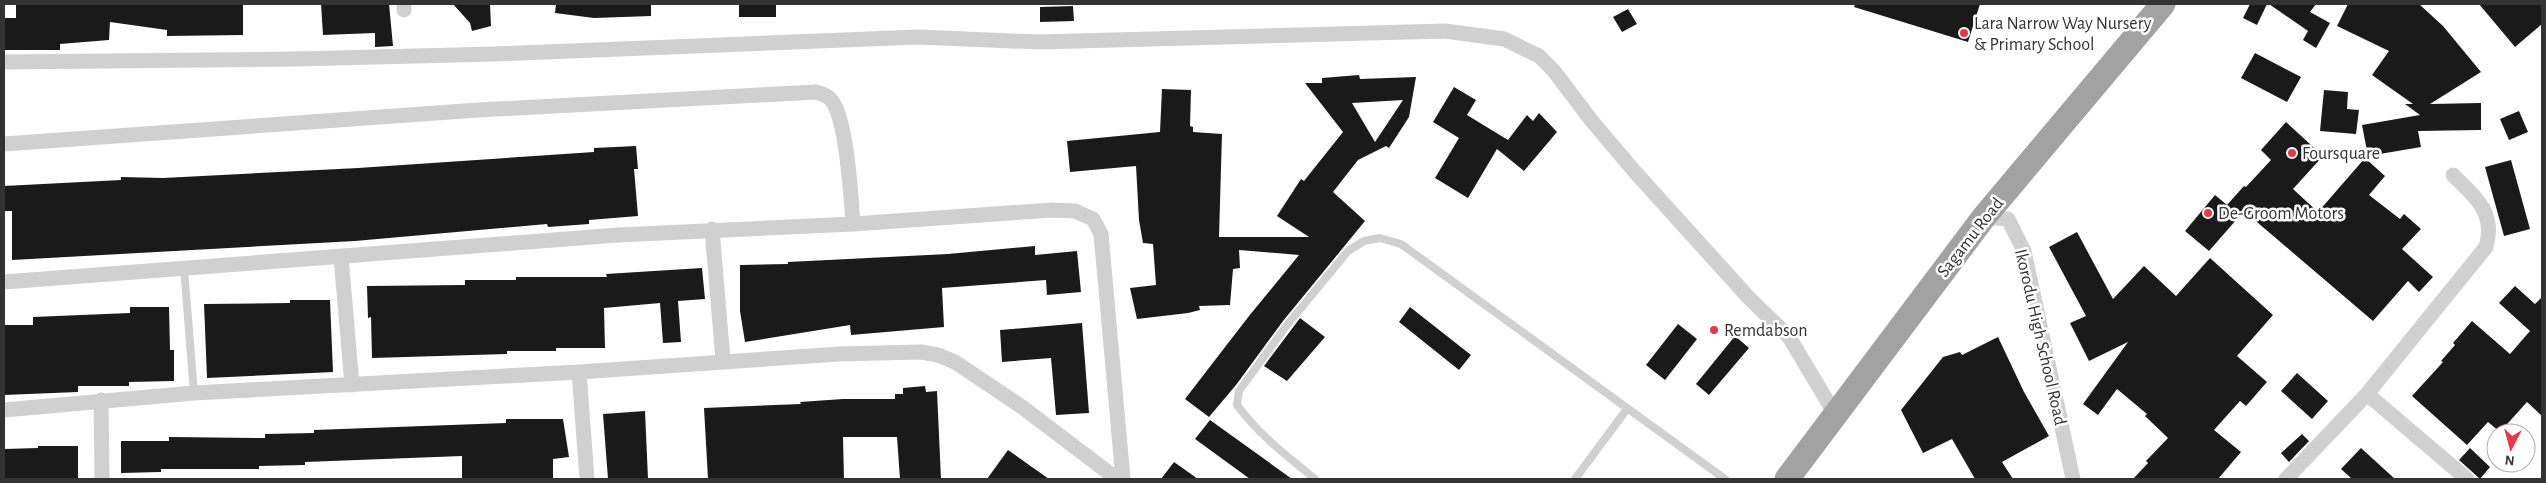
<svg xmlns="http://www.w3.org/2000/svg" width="2546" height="483" font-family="'Alegreya Sans',sans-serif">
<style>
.building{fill:#1a1a1a;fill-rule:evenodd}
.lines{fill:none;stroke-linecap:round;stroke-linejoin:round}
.service{stroke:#d0d0d0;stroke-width:8}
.minor{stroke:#d0d0d0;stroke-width:15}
.trunk{stroke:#a2a2a2;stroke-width:25}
.poi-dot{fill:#e63946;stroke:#fff;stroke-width:2}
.labels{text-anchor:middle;stroke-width:5;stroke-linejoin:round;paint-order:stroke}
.poi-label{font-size:18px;fill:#333;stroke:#fff;text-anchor:start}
.street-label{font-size:18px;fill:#333;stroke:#fff}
</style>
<rect width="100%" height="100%" fill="#fff"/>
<path class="building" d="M16,4H243V35L167,36V30L110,22L109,40L60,44V50H4V18H16Z
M321,4H389L393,46L375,47V33L323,35Z
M453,4H490L491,26L472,31L470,23Z
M556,4H651V16L594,18L555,13Z
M739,4H776V17H739Z
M1855,4H1980L1968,42L1854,7Z
M2250,4H2267L2257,25L2243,18Z
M2269,4H2316L2310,12L2330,23L2316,48L2303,40L2308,31Z
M2348,4H2419L2443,26L2481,72L2430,104L2481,103V130L2418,131L2421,147L2368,156L2362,125L2420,115L2405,104H2413L2372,75L2389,51L2337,26Z
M2479,4H2542V24L2515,47Z
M1073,6L1074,21L1040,22V7Z
M1628,9L1637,24L1622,32L1613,17Z
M2255,53L2301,77L2287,102L2241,78Z
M1359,75L1360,79L1416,77L1409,117L1389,148L1386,146L1358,160L1333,192L1365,221L1283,321L1236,385L1209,417L1185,399L1249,316L1299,255L1239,250L1240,268L1233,269L1230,305L1199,306L1200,310L1188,313L1137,319L1130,288L1156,285L1153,244L1143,243L1139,220L1136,166L1070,172L1067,141L1160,132L1162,89L1191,90L1190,126L1193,127V132L1222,134L1219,237H1309L1277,216L1301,179L1304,181L1343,132L1305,83H1322V78ZM1403,100L1375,142L1352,103Z
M1454,87L1476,100L1467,115L1508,140L1527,115L1533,121L1539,113L1557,132L1524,171L1497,149L1468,198L1435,178L1459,138L1433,122Z
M2324,90L2348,92L2347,109L2359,110L2356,134L2320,131Z
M2519,111L2528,132L2509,140L2500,119Z
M2286,122L2323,156L2293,189L2318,212L2365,158L2385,176L2369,195L2400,219L2404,214L2421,229L2402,249L2433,277L2419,292L2408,281L2373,321L2244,211L2209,251L2185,231L2215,195L2227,205L2244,186L2246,187L2271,160L2261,150Z
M636,146L638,169H634L638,216L589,220V224L548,227L547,224L355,241L12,260V211H4V186L121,180V177L163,178L358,168L594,152V148Z
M2511,160L2530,229L2504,236L2485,167Z
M2077,232L2113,299L2144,266L2176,296L2210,258L2273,315L2237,356L2267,382L2246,406L2240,401L2214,430L2241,452L2218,479H2133L2148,463L2146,461L2168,438L2145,416L2147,414L2117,389L2098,415L2083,404L2128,342L2089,361L2070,323L2086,316L2049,247Z
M1035,246V255L1077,251L1081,292L1047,295L1046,280L942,288L944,327L851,335L850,325L745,342L740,311V265L788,264V262L948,254Z
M702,268L705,299L678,301L681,342L663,343L660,303L604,308L605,348H556V351H507V354L372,358L371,317L368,318L367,286L465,285V280H516V277H607L606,274Z
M2515,286L2535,304L2542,297V416L2527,402L2500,432L2488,422L2467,445L2412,396L2443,362L2441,361L2455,345L2453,343L2472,321L2510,354L2530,331L2499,303Z
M290,300H330L333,372L207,378L204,304L290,303Z
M130,307H169L170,350H174V381L129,382V386H78V392L4,395V325H33V317L130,313Z
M1410,307L1471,355L1459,370L1399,322Z
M1300,318L1325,337L1287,381L1264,366Z
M1082,323L1089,413L1056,415L1051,358L1002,362L1000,330Z
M1678,324L1697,339L1665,380L1646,365Z
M1735,336L1749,348L1709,395L1696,384Z
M1998,337L2024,392L2049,436L2002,462L2013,479H1975L1952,439L1923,453L1901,410L1943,357L1960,352L1962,355Z
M2297,373L2328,401L2312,419L2281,391Z
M925,386L926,392L937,391L941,479H900L897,437H843L844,479H708L704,408L801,404L800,402L843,399H895V394H903V388Z
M645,411L648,479H608L603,414Z
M506,419H563L569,457L553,459V479H462V456L305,462V465L259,466V469H161V472L121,473V441H169V437L265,438V434L314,433V430L506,423Z
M1210,420L1292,479H1250L1195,439Z
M2302,434L2309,441L2289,462L2281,453Z
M38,446H78V478L4,479V449L38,448Z
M2361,448L2395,479H2352L2341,469Z
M2470,448L2490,467L2480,479L2459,460Z
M1008,450L1049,479H987Z
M1174,462L1198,479H1161Z"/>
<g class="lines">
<path class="service" d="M184,268L194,393
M1315,479C1287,456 1259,435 1237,405L1239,391L1287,325L1348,251L1364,241L1380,238L1401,244L1725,479
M1575,479L1627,409"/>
<path class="minor" d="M404,10V4
M4,62L296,59L494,54L918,37L1039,42L1445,31L1504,39L1539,56L1554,71L1591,120L1635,172L1749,298L1789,337L1835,414
M4,144L478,110L816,92C822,94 828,95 832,101C847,121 851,197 853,224
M1984,217L2008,219L2024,251L2073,479
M712,229L723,360
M341,257L352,385
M4,282L618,235L853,224L1052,210L1075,211L1093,219L1101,234L1123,479
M579,372L587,479
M2367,394L2467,479
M101,400L102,479
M4,410L194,393L579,372L839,354L921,352L938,355L955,362L1022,407L1117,479
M2286,479L2367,394L2486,247C2496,212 2475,197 2453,175"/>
<path class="trunk" d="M1787,479L1984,217L2163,4"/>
</g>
<g class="poi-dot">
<circle cx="1964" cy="33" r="5"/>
<circle cx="2292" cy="153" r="5"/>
<circle cx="2208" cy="213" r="5"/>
<circle cx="1714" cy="330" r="5"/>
</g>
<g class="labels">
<g class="poi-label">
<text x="1974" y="29">Lara Narrow Way Nursery<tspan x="1974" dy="21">&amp; Primary School</tspan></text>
<text x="2302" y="159">Foursquare</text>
<text x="2218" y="219">De-Groom Motors</text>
<text x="1724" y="336">Remdabson</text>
</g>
<g class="street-label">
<text transform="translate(1970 237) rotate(-52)" y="6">Sagamu Road</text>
<text transform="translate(2041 337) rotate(77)" y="6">Ikorodu High School Road</text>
</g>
</g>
<rect width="2546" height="483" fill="none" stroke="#333333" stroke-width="10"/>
<g transform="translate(2511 448) rotate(186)"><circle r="24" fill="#ffffff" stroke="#adadad"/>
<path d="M0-4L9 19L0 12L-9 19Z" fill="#e63946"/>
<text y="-8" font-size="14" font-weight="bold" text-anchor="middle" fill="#333333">N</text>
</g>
</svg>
